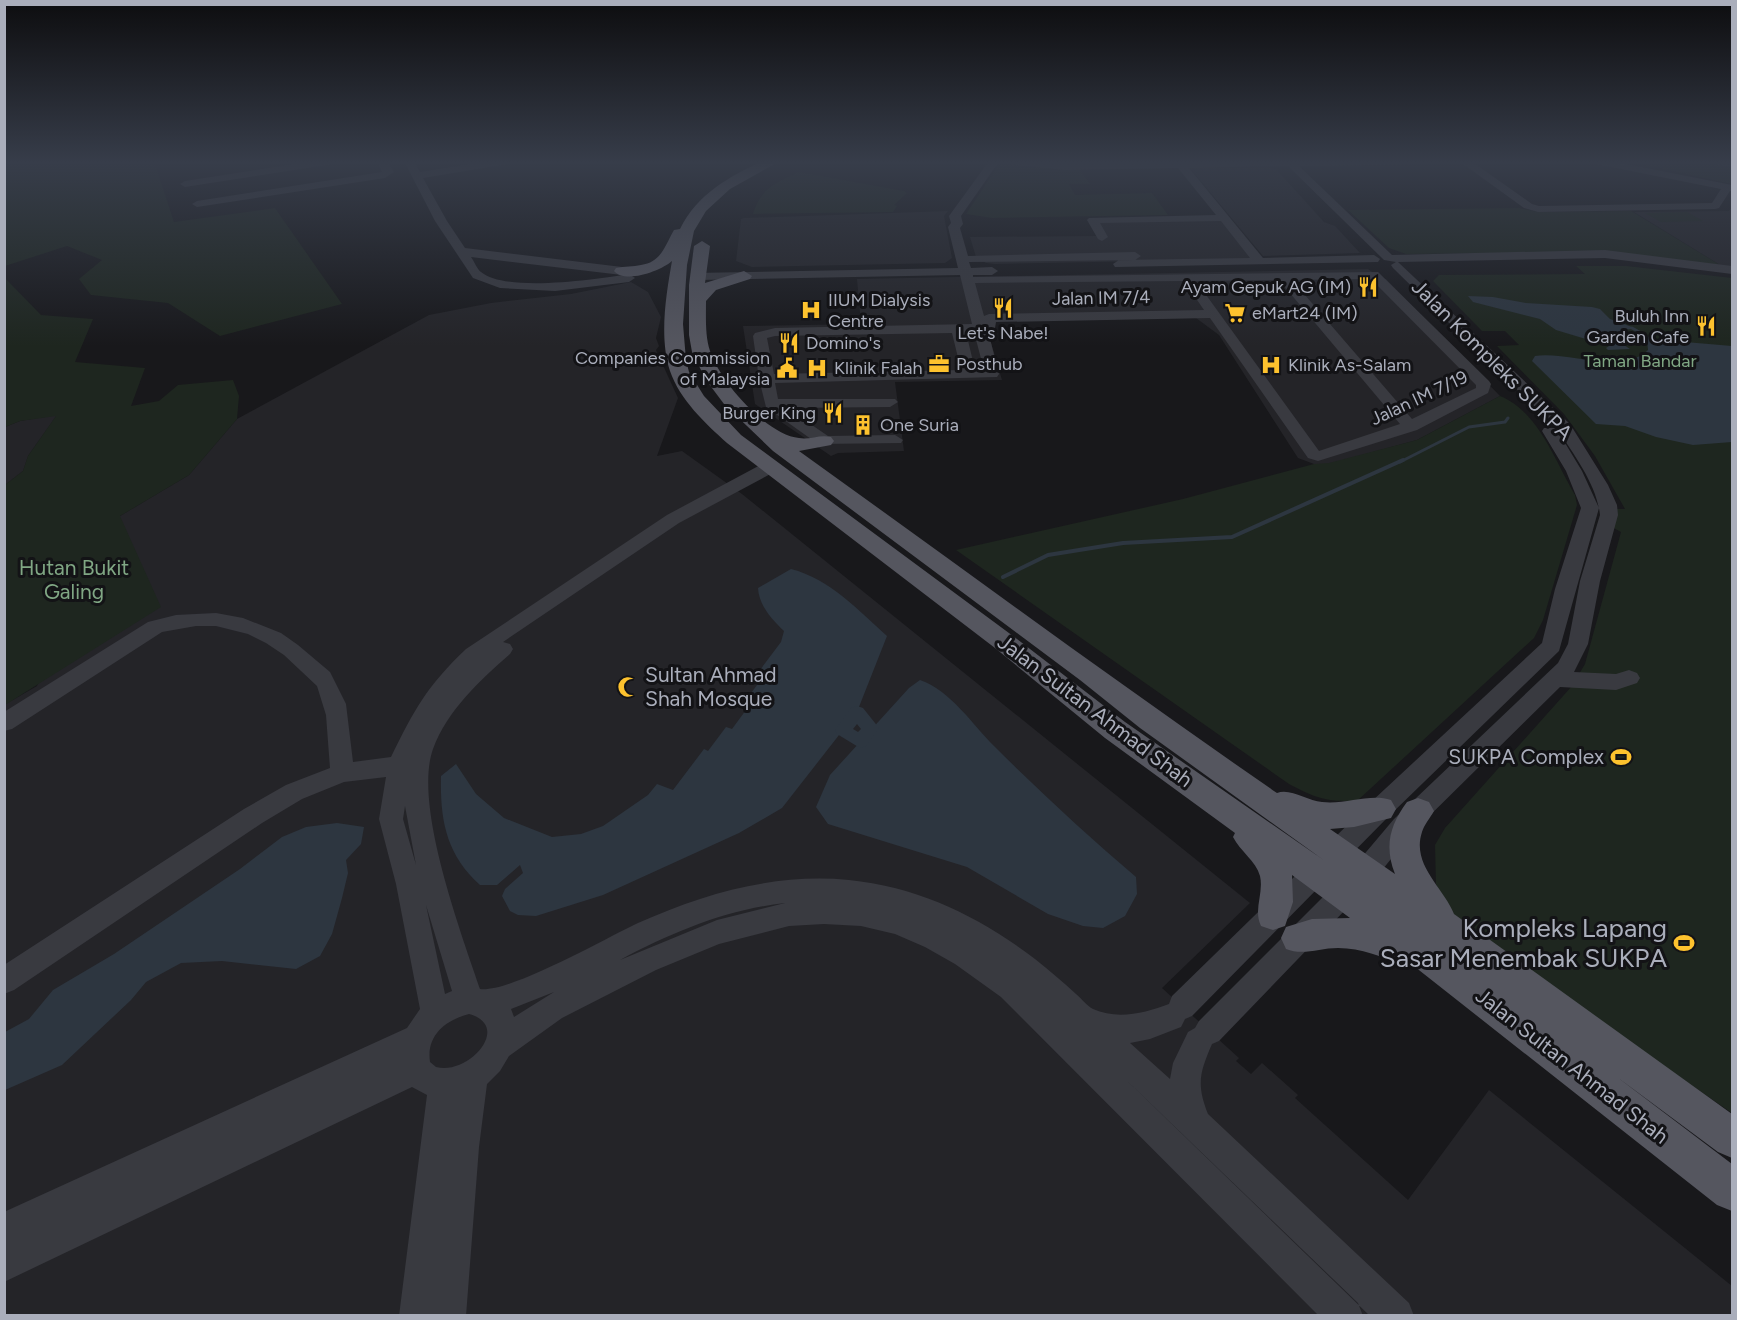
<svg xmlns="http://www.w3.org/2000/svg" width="1737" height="1320" font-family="Figtree,sans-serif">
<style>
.built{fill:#242428}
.green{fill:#1e261f}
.water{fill:#2d3640}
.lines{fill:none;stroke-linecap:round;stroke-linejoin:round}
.stream-far2{stroke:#2d3640;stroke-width:2}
.stream-far1{stroke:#2d3640;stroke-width:3}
.stream{stroke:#2d3640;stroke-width:4}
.canal{fill:#2d3640;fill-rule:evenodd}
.minor{fill:#393a40;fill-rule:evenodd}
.major{fill:#55565f;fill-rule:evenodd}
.labels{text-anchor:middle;stroke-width:6;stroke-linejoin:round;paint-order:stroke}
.far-poi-label{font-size:18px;fill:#aaaebb;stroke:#131316;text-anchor:start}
.far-street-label{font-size:18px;fill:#aaaebb;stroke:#131316}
.far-park-label{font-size:18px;fill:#80a784;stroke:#131316}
.street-label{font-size:21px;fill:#aaaebb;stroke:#131316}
.park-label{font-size:21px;fill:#80a784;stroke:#131316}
.poi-label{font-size:21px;fill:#aaaebb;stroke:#131316;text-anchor:start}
.near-poi-label{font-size:26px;fill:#aaaebb;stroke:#131316;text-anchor:end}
</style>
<rect width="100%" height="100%" fill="#18181b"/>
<path class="built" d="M1267,167L1276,169L1324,222L1335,226L1360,253L1263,256L1190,168Z
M1732,207V267L1720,265L1634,212L1729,211Z
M948,211L944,216L952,258L945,263L752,267L736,261L741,219L744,218Z
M1218,216L1254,259L995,264L986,263L976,257L970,237L1097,236L1089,220L1093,218Z
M1368,269L1382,279H1386L1500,396L1417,440L1329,464H1314L1298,458L1219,335L1196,318L997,321L987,329L1002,380L895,382L904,451L838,453L831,456L755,404L743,326L861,324L857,279Z
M631,282L648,292L661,317L656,338L659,346L656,350L678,398L657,456L682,451L742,494L1250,903L1162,988L1239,1058L1236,1061L1251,1074L1262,1063L1298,1095L1295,1098L1408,1200L1489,1090L1732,1286V1315H5L4,705L37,686L120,516L189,475L237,419L429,315L491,303L571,294Z
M57,415L28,456L23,471L5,485V427L20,421Z"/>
<path class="green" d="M5,161H154L174,222L275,208L342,304L220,336L168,303L91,295L79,279L102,260L67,246L5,266Z
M1627,161H1732V184L1628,161Z
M1000,163L1080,170L1090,184H1069L1075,195L1152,193L1168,215L992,218L966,214Z
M799,172L904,191L907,193L894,205L897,206L893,212L753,214C761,188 775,183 799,172Z
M1519,208L1538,212L1631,211L1720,265L1582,252L1406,254L1389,248L1348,210Z
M1687,212L1703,221L1661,222L1645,213Z
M1576,266H1626L1732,278V1113L1473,935L1457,919L1443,900L1436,884L1435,845L1445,828L1572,686L1585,664L1621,532L1612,527L1617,509H1625L1595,456L1564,414L1497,346L1519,345L1505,331H1482L1433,281L1439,275L1585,274Z
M5,278L41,315L93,319L75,362L145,368L131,406L159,401L178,385L233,380L239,396L237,419L189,475L120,516L161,607L5,705V485L23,471L28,456L56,416L20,421L5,427Z
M1500,396C1538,411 1555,461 1575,495L1577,505L1543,620L1534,638L1357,801C1327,802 1315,798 1289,784L956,550L1183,499L1314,464L1329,463L1417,440Z"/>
<path class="water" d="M1468,296L1493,297L1526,303L1592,307L1600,309L1610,319L1632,327V329L1621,330L1632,337L1624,345L1630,349L1608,350L1606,348L1609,346L1556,330L1540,319L1473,302Z
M1650,339L1732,346V442L1693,445L1656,437L1625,426L1596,424L1532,361L1535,356C1568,351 1622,376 1648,350L1647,340Z
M791,569C830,579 858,610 887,636L857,712L782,808L739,833L603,895L536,916L518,915L510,911L502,896L505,889L523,873L520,865L497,885H480C446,854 440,820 441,776L456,764L476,794L504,818L552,837L581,834L603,826L648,795L657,784L673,790L704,749L708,751L726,727L732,729L746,710L740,708L757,685L751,682L781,642L784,631C772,619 759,606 758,588Z
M920,680C951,691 972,724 994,746C1040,792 1087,835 1136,877L1137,894L1125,916L1103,928L1083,926L1048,914L967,867L828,824L816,807L830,775L909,688Z
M337,823L364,827L361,844L346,860L348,873L342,898L332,934L320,956L296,969L222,961L181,963L146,982L131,1000L62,1065L5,1090V1032L29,1019L53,990L114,954L240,869L282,837L306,827Z"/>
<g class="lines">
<path class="stream-far2" d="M1703,161L1732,166"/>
<path class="stream-far1" d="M1632,328L1641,333
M1646,337L1650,339
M1400,462L1469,427L1505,422L1508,418"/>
<path class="stream" d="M1003,577L1048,555L1123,543L1232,537L1403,460"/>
<path class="canal" d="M857,706L863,708L879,728L866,746L860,748L837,734L835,730L851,708ZM857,724L861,729L858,732L853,729Z"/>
<path class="minor" d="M313,161H338L333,164L185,187L180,184L185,181Z
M377,161H387L394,172L385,178L197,207L192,204L197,201L382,172Z
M404,161H414L420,172L489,161H513L508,164L423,178L447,221L465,248L622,267L628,271L622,275L471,257C474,261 477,269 481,272C506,293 598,279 629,274L635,278L629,282L555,291L500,288L473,278L435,221Z
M989,161L1065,164L1437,161L1432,164L1299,166L1392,255L1605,250L1732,266V274L1605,258L1398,262L1570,424L1608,485L1617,505L1618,515L1600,581L1588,644L1574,672L1616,674L1629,670L1637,673L1640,678L1637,683L1616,690L1560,687L1412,833L1374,880L1219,1041L1212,1044C1200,1072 1196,1084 1208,1114L1409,1303L1414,1316H1370L1119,1073L1358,1303L1363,1316H1319L1001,997L955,964L925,947L895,934L861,926L824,924L789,926L719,944L656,970L562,1018L509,1056L500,1071L487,1084L479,1147L466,1316H399L427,1095L412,1087L4,1282V1247L11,1244L4,1247V1212L407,1028L420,1009L396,884L379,819L386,777L344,782L302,799L262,823L14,990L4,994V965L244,809L286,785L330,768L326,715L317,686L284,655L266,643L248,634L216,626H196L162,632L12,729L4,731V712L148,622L176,615L216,613L243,618L281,633L298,645L330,672L346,704L353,762L391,757C414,710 427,686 466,649L667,515L764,463H776L778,467L776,471L679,523L503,642L510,644L513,649L510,654C480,680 447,711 433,749C413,805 461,932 480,989C510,993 606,938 638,923C705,893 775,873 849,880C919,887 980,917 1035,959C1049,970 1063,982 1076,994C1082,999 1087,1006 1093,1009C1117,1020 1146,1013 1169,1004L1172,996L1371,802L1542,643L1555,589L1581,508L1566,471L1542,431L1544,428H1556L1393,268L1391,265L1396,262L1384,260L1288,166L1189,168L1263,258L1374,255L1380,259L1378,262L1115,267L1113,264L1119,260L1250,258L1221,221L1100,223L1108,237L1102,241L1098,239L1087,220L1089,218L1216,215L1178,168L1065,170L998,163L961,216L963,224L960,228L968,256L1135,252L1141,256L1135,260L969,262L971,268L992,267L998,271L992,275H973V277L1378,272L1489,381L1491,384L1488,393L1417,430L1318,461L1308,458L1210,318L996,322L995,328L988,331L999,374L997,377L775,383L778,399H895L898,402L890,407L787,408L828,436L895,435L903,440L901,443L818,444L766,407L759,379L753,336L755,333L775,328L972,324L960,275L697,280L691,276L693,273L958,268L948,227L951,223L949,216ZM1371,279L1476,385V388L1412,419L1292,280ZM1279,280L1400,424L1319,451L1196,281ZM1184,281L1204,310L989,314L984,316L975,283ZM966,332H974L984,370H975ZM952,333L961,370L774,374L767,338L775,336ZM1556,428L1558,430C1574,455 1597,485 1600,515L1580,581L1568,644L1558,663L1394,819L1356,864L1199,1021L1195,1028L1188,1032L1173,1063L1170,1079L1130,1043L1150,1039L1181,1027L1185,1019L1192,1016L1389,816L1559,651L1599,508L1582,471ZM405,806L416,865L403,819ZM785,903L717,920L620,960C673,932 725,910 785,903ZM426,905L452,991L445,994ZM554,992L514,1017L511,1009ZM469,1014C513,1026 468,1076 436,1067L430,1062C426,1035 446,1020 469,1014Z
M1459,161H1471L1532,204L1539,206L1712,203L1721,189L1596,164L1591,161H1611L1732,185V191H1730L1719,208L1715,209L1538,212L1524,208Z"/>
<path class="major" d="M763,161H780L730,189L706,211L694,231L687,265L683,324L686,360L689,372L704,396L741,435L1013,636L1125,722L1325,861L1140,728L1080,680L773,451L724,404L706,380L692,352L689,335V285L694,246L702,241L710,246L705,283L744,271L752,276L750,279L716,290L706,301C706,317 705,336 710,351C720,382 767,435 799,438C810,440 820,434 831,437L834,441L831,445L799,451C958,565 1116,682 1277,793C1291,788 1307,801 1322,802C1345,805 1370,793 1391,800L1396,809L1391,818L1354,827L1330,829L1395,874C1384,846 1390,825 1407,802L1418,798L1429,802L1434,811C1430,818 1424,825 1422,832C1411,865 1444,888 1454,914L1732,1114V1158L1718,1152L1617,1077L1732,1164V1211L1717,1205L1410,963L1403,965C1381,957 1362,948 1338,948C1319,948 1303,956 1286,949L1281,938L1286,927L1312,919L1350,918L1292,875L1293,902L1285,926L1273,930L1261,926C1253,909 1264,894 1260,876C1256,861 1240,851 1233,837L1235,833L1105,738L995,648L727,443C705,423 680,400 670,371C659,338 666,295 672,261C661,271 625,284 614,271L616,268C625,266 633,267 641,265C662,262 665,245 674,230L680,229C697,194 730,176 763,161Z
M1614,161H1629V162L1623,166Z"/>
</g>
<linearGradient id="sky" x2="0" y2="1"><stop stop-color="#0d0d0f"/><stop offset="0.47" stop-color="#373d4a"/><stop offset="1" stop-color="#373d4a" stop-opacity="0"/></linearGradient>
<rect width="1737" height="346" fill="url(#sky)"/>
<defs>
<g id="restaurant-bare" transform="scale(1.62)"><path d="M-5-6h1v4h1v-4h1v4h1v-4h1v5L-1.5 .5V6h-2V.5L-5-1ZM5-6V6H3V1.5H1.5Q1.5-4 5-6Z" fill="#fdc22e" stroke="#131316" stroke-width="2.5" paint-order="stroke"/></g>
<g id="hospital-bare" transform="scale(1.62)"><path d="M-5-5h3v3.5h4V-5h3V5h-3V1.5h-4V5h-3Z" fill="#fdc22e" stroke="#131316" stroke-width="2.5" paint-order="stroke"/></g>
<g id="supermarket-bare" transform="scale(1.62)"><path d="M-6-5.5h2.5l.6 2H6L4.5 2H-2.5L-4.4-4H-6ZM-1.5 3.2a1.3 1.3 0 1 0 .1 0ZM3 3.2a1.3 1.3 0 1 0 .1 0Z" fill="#fdc22e" stroke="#131316" stroke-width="2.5" paint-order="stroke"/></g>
<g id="office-bare" transform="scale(1.62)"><path d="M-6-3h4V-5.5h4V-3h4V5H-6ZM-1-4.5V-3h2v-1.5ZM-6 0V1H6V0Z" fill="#fdc22e" stroke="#131316" stroke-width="2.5" paint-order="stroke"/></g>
<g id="civic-bare" transform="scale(1.62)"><path d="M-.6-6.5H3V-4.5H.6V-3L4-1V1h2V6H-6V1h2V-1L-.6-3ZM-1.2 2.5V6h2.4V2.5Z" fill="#fdc22e" stroke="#131316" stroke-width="2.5" paint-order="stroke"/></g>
<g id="building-bare" transform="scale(1.62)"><path d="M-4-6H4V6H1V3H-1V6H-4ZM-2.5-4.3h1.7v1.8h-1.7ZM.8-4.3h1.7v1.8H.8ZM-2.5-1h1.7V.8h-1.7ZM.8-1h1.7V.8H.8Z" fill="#fdc22e" stroke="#131316" stroke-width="2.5" paint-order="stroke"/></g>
<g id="mosque-bare" transform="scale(1.62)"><path d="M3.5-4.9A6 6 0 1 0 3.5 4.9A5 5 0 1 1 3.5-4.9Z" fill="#fdc22e" stroke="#131316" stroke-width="2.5" paint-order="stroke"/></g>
<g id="stadium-bare" transform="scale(1.62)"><path d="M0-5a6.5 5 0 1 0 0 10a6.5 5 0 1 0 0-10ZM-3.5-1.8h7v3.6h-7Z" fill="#fdc22e" stroke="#131316" stroke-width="2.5" paint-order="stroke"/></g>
</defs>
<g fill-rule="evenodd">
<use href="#restaurant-bare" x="1368" y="287"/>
<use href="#restaurant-bare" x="1003" y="308"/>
<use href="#hospital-bare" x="811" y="310"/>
<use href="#supermarket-bare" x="1235" y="313"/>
<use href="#restaurant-bare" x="1706" y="326"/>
<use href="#restaurant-bare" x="789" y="343"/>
<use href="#office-bare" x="939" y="364"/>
<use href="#hospital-bare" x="1271" y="365"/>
<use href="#civic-bare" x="787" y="368"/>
<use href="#hospital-bare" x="817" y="368"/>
<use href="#restaurant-bare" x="833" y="413"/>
<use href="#building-bare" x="863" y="425"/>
<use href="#mosque-bare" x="628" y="687"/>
<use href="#stadium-bare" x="1621" y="757"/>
<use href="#stadium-bare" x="1684" y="943"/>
</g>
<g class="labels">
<g class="far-poi-label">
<text x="1351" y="293" text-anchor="end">Ayam Gepuk AG (IM)</text>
<text x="828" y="306">IIUM Dialysis<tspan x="828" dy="21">Centre</tspan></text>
<text x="1252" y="319">eMart24 (IM)</text>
<text x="1689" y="322" text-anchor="end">Buluh Inn<tspan x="1689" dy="21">Garden Cafe</tspan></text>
<text x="1003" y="339" text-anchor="middle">Let's Nabe!</text>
<text x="806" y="349">Domino's</text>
<text x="770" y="364" text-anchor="end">Companies Commission<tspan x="770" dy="21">of Malaysia</tspan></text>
<text x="956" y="370">Posthub</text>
<text x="1288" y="371">Klinik As-Salam</text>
<text x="834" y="374">Klinik Falah</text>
<text x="816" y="419" text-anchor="end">Burger King</text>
<text x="880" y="431">One Suria</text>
</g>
<g class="far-street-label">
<text transform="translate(1101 298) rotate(-1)" y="6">Jalan IM 7/4</text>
<text transform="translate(1419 398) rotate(-25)" y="6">Jalan IM 7/19</text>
</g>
<g class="far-park-label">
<text x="1640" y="367">Taman Bandar</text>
</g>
<g class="street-label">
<text transform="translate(1492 360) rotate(45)" y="7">Jalan Kompleks SUKPA</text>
<text transform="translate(1095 711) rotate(37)" y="7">Jalan Sultan Ahmad Shah</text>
<text transform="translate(1572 1066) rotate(38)" y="7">Jalan Sultan Ahmad Shah</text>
</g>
<g class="park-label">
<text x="74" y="575">Hutan Bukit<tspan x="74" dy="24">Galing</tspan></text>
</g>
<g class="poi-label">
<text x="645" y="682">Sultan Ahmad<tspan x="645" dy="24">Shah Mosque</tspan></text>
<text x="1604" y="764" text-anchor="end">SUKPA Complex</text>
</g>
<g class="near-poi-label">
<text x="1667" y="937">Kompleks Lapang<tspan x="1667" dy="30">Sasar Menembak SUKPA</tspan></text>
</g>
</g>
<rect width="1737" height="1320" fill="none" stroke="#aaaebb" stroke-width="12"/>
</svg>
